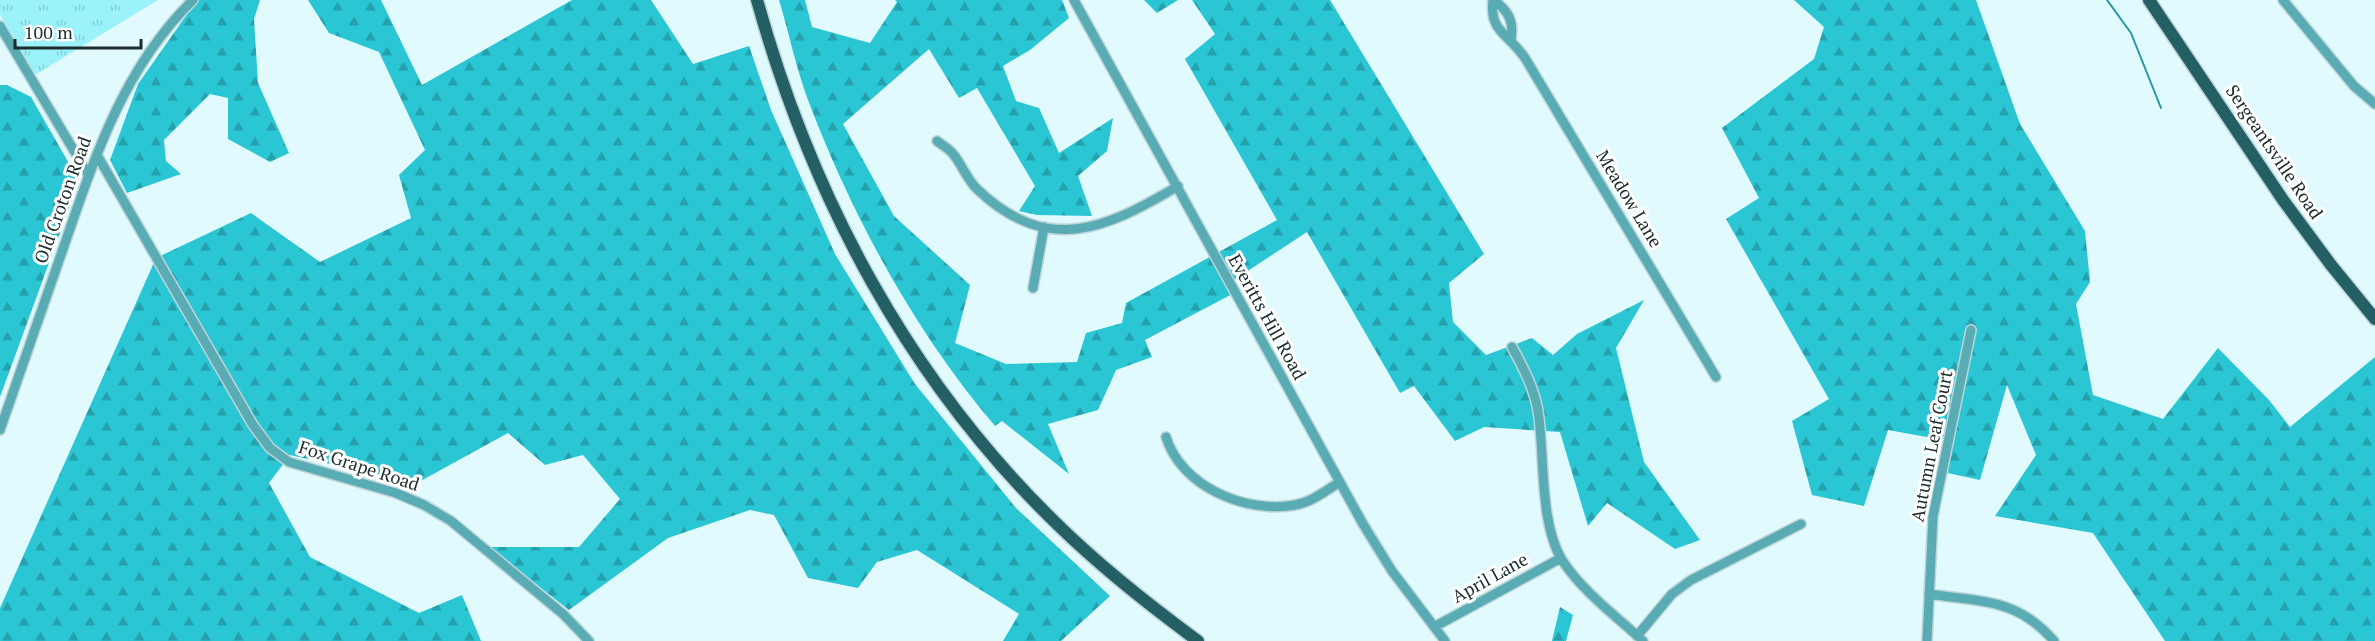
<svg xmlns="http://www.w3.org/2000/svg" width="2375" height="641" font-family="'PT Serif',serif">
<style>
.grass{fill:url(#grass-tufts)}
.forest{fill:url(#forest-firs)}
.lines{fill:none;stroke-linecap:round;stroke-linejoin:round}
.stream{stroke:#2698a2;stroke-width:2}
.minor-casing{stroke:#bed5d8;stroke-width:12}
.major-casing{stroke:#bed5d8;stroke-width:15}
.minor{stroke:#59abb4;stroke-width:9}
.major{stroke:#235f65;stroke-width:12}
.labels{text-anchor:middle;stroke-width:6;stroke-linejoin:round;paint-order:stroke}
.street-label{font-size:18px;fill:#1c2d2e;stroke:#fff}
</style>
<defs>
<pattern id="grass-tufts" width="24" height="20" patternUnits="userSpaceOnUse" patternTransform="scale(1.5)"><rect width="24" height="20" fill="#9bf2fb"/><path d="M3 7l-1-3M5 7V3M7 7l1-3M15 17l-1-3M17 17v-4M19 17l1-3" fill="none" stroke="#85d0d7"/></pattern>
<pattern id="forest-firs" width="22" height="20" patternUnits="userSpaceOnUse" patternTransform="scale(1.5)"><rect width="22" height="20" fill="#2bc6d4"/><path d="M5 1l3.5 6h-7zM16 11l3.5 6h-7z" fill="#24a1ac"/></pattern>
</defs>
<rect width="100%" height="100%" fill="#e1fafd"/>
<path class="grass" d="M0,0H158L35,75L0,15Z"/>
<path class="forest" d="M197,0H260L254,19L258,83L289,153L270,162L228,139V98L210,94L164,140L166,161L181,174L127,193L110,160L138,84Z
M308,0H381L422,85L572,0H651L693,64L749,46L771,110L835,254L915,384L1016,508L1110,596L1061,641H1003L1019,614L917,550L877,562L858,588L808,578L774,515L750,510L668,538L569,610L489,547H579L620,499L583,455L545,465L508,433L417,483L290,455L269,483L310,557L419,613L462,595L481,641H0V608L156,258L251,213L320,262L411,218L399,175L425,150L379,52L329,33Z
M779,0H805L812,27L870,43L897,2L895,0H1062L1069,18L1030,50L1003,66L1016,101L1039,108L1059,153L1113,118L1107,151L1078,176L1092,216L1037,215L1019,211L1035,186L977,88L959,98L929,49L843,124L894,216L970,285L955,343L1006,364L1077,362L1086,333L1122,323L1126,303L1277,220L1185,59L1215,34L1192,0H1330L1484,254L1449,283L1453,322L1486,355L1532,338L1553,355L1577,334L1644,300L1616,348L1644,462L1700,540L1675,549L1607,503L1588,526L1560,432L1484,427L1455,441L1414,386L1400,393L1307,232L1231,282L1236,292L1145,340L1152,357L1116,370L1098,410L1048,424L1069,474L1002,421L995,426C915,332 852,216 808,100C796,68 789,33 779,0Z
M1144,0H1178L1157,13Z
M1794,0H1976L2020,124L2085,231L2090,282L2076,304L2093,395L2163,419L2218,348L2269,400L2290,427L2375,357V641H2165L2093,533L1995,516L2036,455L2007,385L1980,480L1943,472L1949,441L1888,430L1864,506L1812,495L1792,421L1829,399L1726,219L1759,198L1722,128L1814,59L1824,27Z
M0,85H7L31,97L79,181L0,397Z
M1560,607L1573,615L1566,641H1552Z"/>
<g class="lines">
<path class="stream" d="M2107,0L2131,33L2161,108"/>
<g class="minor-casing">
<path id="minor" d="M1074,0L1363,524L1392,571L1445,641
M1493,0C1489,32 1509,34 1525,58L1716,377
M1494,0C1509,12 1514,21 1511,40
M2283,0L2354,86L2375,104
M0,26L89,176
M937,141C942,145 950,149 954,155C963,167 967,179 977,189C1047,256 1106,229 1178,186
M97,155L253,425L270,448L289,462L396,493L424,505L451,521L563,614L589,641
M1033,288L1044,227
M1512,347C1523,367 1534,388 1538,411C1545,454 1539,522 1562,560C1582,591 1616,616 1643,641
M0,430C21,370 42,309 63,249C94,159 123,68 193,0
M1166,437C1181,486 1245,514 1295,505C1312,502 1325,491 1340,482
M1929,594C1981,602 2017,598 2054,641
M1434,627L1561,558
M1637,636L1672,594L1691,580L1801,524
M1927,641L1933,516L1971,330"/>
</g>
<g class="major-casing">
<path id="major" d="M757,0C812,198 909,381 1058,525C1102,568 1149,605 1198,641
M2149,0L2283,200L2331,265L2375,319"/>
</g>
<use href="#minor" class="minor"/>
<use href="#major" class="major"/>
</g>
<g class="labels">
<g class="street-label">
<text transform="translate(2274 152) rotate(56)" y="6">Sergeantsville Road</text>
<text transform="translate(1629 199) rotate(59)" y="6">Meadow Lane</text>
<text transform="translate(63 200) rotate(-70)" y="6">Old Croton Road</text>
<text transform="translate(1267 317) rotate(61)" y="6">Everitts Hill Road</text>
<text transform="translate(1932 446) rotate(-79)" y="6">Autumn Leaf Court</text>
<text transform="translate(359 466) rotate(18)" y="6">Fox Grape Road</text>
<text transform="translate(1490 578) rotate(-29)" y="6">April Lane</text>
</g>
</g>
<path d="M15 39v9h126v-9" fill="none" stroke="#1c2d2e" stroke-width="3"/>
<text x="24" y="39" font-size="18" fill="#1c2d2e" stroke="#ffffff" stroke-width="4.5" paint-order="stroke">100 m</text>
</svg>
